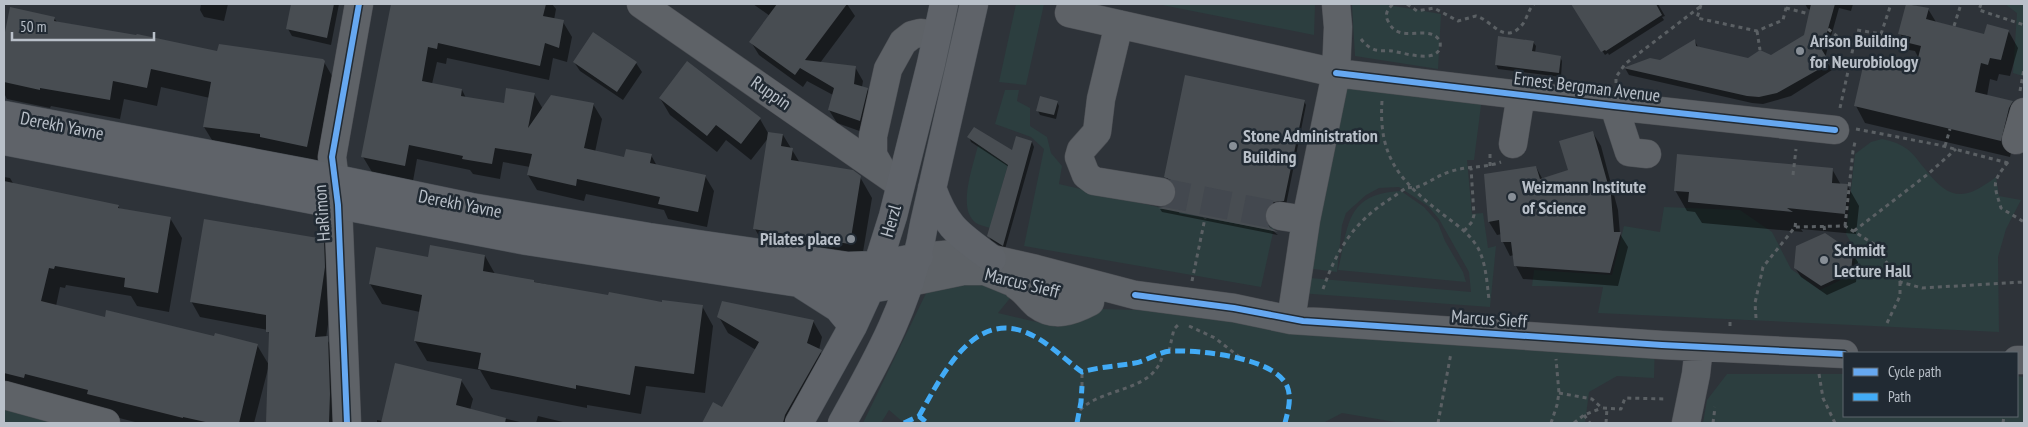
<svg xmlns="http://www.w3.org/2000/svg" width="2028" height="427" font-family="'PT Sans Narrow',sans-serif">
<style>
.green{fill:#2c3e3f}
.shadow{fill:#0007}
.building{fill:#484d52}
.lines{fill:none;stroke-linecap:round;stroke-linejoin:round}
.minor-tunnel{stroke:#43484f;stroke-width:28;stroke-dasharray:28 14;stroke-linecap:butt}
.minor-casing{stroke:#4c4f54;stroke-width:29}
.major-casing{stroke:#4b5056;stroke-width:29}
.path{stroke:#5b6064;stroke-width:3;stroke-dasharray:4 4;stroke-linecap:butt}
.minor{stroke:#5e6267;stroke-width:28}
.major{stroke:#5f6369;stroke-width:28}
.quiet{stroke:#42abf6;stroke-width:5;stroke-dasharray:10 5;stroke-linecap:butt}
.cycleway-casing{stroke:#212a33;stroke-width:9}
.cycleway{stroke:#66a8f1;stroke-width:6}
.poi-dot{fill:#888f97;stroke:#212a33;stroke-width:2}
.labels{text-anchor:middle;stroke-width:5;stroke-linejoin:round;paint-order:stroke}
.poi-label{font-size:18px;font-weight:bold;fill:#b9c0c9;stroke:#212a33;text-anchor:start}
.street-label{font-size:18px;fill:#b9c0c9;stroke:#212a33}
</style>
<rect width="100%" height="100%" fill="#2e3339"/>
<path class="green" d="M1016,4H1044L1026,85L999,82Z
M1157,4H1315L1314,35Z
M1352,4H1382L1441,14L1438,69L1355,56Z
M2005,4H2024L2023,76L2013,73L2017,13Z
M1326,78L1483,90L1474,160H1467L1472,214L1483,213L1488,248L1496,246L1490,307L1285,292L1287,276L1471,292L1469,272L1439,219L1428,206L1399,187L1379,188L1366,195L1346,213L1342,225L1337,272L1290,266Z
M1005,90H1019L1017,101L1030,108V126L1047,137L1051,153L1062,166L1059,184L1205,218L1274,228L1261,287L1024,246L1044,149L1031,137L995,124Z
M1882,139C1891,141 1899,143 1907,149C1914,154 1919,162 1925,169C1950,201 1964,201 1996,177L1999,196L2021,200L2006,229L1998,257L1999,332L1598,313L1603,287L1532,286L1534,270L1612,275L1624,226L1660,232L1664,207L1740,210L1772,232L1791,269L1820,290L1853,274L1856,251L1846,234L1855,154L1871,142Z
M978,145L1008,165L990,228C984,226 976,225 972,219C959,203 974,163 978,145Z
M1401,191L1424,207L1438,223L1445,241L1463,272L1466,282L1338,270C1349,225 1345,194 1401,191Z
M981,275L1011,297L998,313L1058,327L1101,309L1204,312L1655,340L1654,378L1617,376L1589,392L1585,423H1401L1342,413L1323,423H904L889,410L881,423H863L932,281Z
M1727,374H1844V416H2017V376L2024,377V423H1703L1707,400Z
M4,401L88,423H4Z"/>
<path class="shadow" d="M201,4H228L224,21L204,17L200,10Z
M293,4H339L331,45L292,36L288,29Z
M392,4H552L556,9L554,20L563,22L572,37L567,62L553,58L549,80L447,58L446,64L437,62L432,84L462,90L466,98L505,105L534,94L543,109L593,104L602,119L595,152L625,159L651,155L657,166L705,176L714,191L707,227L668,219L664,210L586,194L584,201L537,190L528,175L530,167L503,162L500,179L473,174L470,170L417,159L413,181L372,172L363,157Z
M753,4H847L855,16L820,63L855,67L863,81L862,87L867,89L875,102L868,134L837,123L829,110L833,95L807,81L803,87L759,55L751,42L770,16Z
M1572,4H1658L1665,16L1662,17L1664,20L1609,55L1608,53L1605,55Z
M1805,4H1853L1851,11L1839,8L1825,58L1832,70L1791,96L1763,104L1752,103L1629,75L1625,68L1661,62L1695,41L1698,47L1748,60L1771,56L1806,36L1811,10L1808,9Z
M1907,4L1928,9L1936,22L1985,36L1988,26L2009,32L2018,48L2010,76L1999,74L1997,81L1990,79L1987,96L2012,102L2022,118L2018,125L2010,157L1865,123L1856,106L1915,75L1919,59L1915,51L1909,50L1900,33Z
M11,9L54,18L57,22L218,52L324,62L335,81L318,165L215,145L204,127L210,98L161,87L157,106L124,99L120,119L51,106L50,108L7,99L4,93V43Z
M1533,42L1536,46L1535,53L1560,57L1562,61L1561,77L1498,69L1496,64Z
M574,62L636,63L642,72L623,100L580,71Z
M660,98L760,119L768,133L783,135L800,163L860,177L872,198L861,264L767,250L755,229L769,137L751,160L726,140L717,152L670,115Z
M1304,101L1306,105L1286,205L1270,210L1266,218L1267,226L1180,211L1179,213L1272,230L1278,235L1162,212L1160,209L1167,208L1174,202L1178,195L1175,185L1168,181L1166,177Z
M1057,102L1059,106L1056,119L1040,115L1038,111Z
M1593,133L1601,146L1618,210L1620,234L1628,247L1618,286L1523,279L1516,266L1514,255L1510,256L1503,242L1502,234L1497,235L1489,222L1536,167L1543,180L1570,171Z
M969,137L1013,152L1032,142L1034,147L1005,249L991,240L989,236L1009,167L971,142Z
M1832,169L1841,185H1847L1859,206L1856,234L1801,229L1803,232L1702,223L1695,212L1687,211L1675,190Z
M4,177L10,178L14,185L118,206L120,209L170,218L182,238L169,312L137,306L131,296L66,285L65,288L60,287L56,306L106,319L257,345L269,365L254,423H139L4,389V285H7L14,247L4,244Z
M323,240L332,256L334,284L326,338L336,354L338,423H267L270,337L268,330L200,317L191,301Z
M1852,253L1858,262L1856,282L1827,295L1801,277L1795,268Z
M485,256L495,274L609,297L702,306L713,326L705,393L646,386L641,414L587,405V408L491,389L480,370L427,361L415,341L420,312L382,304L370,284L429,259Z
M719,317L813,321L822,337L819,350L830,367L799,423H703L714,404L722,409L756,350L728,333Z
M461,380L473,399L470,410L524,423H377V420L382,421Z
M538,416L567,423H536Z"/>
<path class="building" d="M291,4H334L327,38L286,29Z
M391,4H546L543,16L564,20L559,48L545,43L540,66L438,43L437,49L428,47L422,81L462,89L461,96L504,103L506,88L535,93L528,128L551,95L594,103L584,148L624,157L626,149L652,154L650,163L706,175L698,212L658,204L660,197L577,179L576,186L527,175L532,154L495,148L492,164L462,159L463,156L409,145L405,166L361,157Z
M777,4H847L805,60L856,66L854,84L868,88L860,121L828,110L834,88L800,68L795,75L749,42Z
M1571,4H1656L1662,15L1606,51L1605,50L1601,52Z
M1811,4H1835L1822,50L1830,63L1777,93L1759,97L1747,96L1623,68L1650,58L1660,60L1695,39L1696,46L1748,58L1760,50L1771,55L1804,35Z
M1906,4L1929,8L1926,19L1984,34L1987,24L2009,30L2001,60L1990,58L1988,65L1981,63L1975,92L2013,101L2009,108L2001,141L1854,106L1864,62L1914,74L1921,46L1909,43L1911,37L1898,34Z
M10,7L55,17L54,21L136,35L137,34L217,51L219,44L323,59L325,61L307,147L260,137V134L203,127L211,82L151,69L147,88L113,81L110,100L40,88V90L4,82V37Z
M593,32L637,62L617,92L573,62Z
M1498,36L1534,41L1532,51L1561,56L1559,73L1495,65Z
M687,61L761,118L741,144L716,125L707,136L659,98Z
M1185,75L1305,100L1284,201L1274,202L1268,206L1265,213L1266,222L1270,228L1278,232L1158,208L1167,206L1173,201L1176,195L1175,186L1171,180L1164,177Z
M1040,96L1058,101L1054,115L1036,111Z
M974,127L1012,150L1016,136L1032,141L1003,246L987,236L1008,165L967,137Z
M1593,131L1611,195L1614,232H1621L1610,273L1514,266L1511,242H1501L1499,220L1488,222L1484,174L1536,166L1540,179L1568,170L1559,141Z
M768,132L783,134L781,146L793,148L791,160L853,170L861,176L850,244L753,229Z
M1677,154L1833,168L1832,183L1848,184L1845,214L1787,208L1793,212L1688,202L1689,192L1674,191Z
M4,181L119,205L118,208L171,217L158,293L124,287L125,278L55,266L54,269L49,268L41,301L105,317L106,310L214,336L215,333L258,344L239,423H210L183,417V418L87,394L88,390L25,374L24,378L4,373Z
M204,219L324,239L325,267L315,337L328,336L330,394L329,423H266L269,332H266V315L190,302Z
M1825,233L1853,252L1851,272L1821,286L1794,268L1796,246Z
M430,245L485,255L483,271L534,280V282L608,295L609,292L662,302V300L703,305L694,374L635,366L630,395L576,385V389L478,369L481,353L414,341L422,295L369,284L376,247L428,257Z
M722,301L814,320L807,343L822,350L785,415L783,423H702L713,402L722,407L759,342L717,317Z
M395,363L462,379L456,405L506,418L505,423H381Z"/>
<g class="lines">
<path class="minor-tunnel" d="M1161,192L1280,216"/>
<g class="minor-casing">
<path id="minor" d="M641,4L900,184
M1072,4L1069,13L1336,73L1614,106L1835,130
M1119,24L1101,99L1097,132L1081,150L1079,157L1086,175L1094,181L1161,192
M1614,106L1629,152L1647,154
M2016,140L2024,112
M1513,144L1521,94
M881,169L873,155V136L888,69L903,42L912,35L920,33L937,35
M1280,216L1306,220
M919,257L954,254L992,259L1036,269L1135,295L1234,308L1291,320L1662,345L1844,354
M910,282L963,271H985L1012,282L1042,290L1079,296
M1017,286C1025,291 1030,299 1037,305C1054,318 1073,311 1090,302
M1291,320L1306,220L1336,73L1338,27L1336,4
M2017,360H2024
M4,395L106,423
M347,423L338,205L332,157L359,4
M1686,423L1696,374L1699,347"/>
</g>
<g class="major-casing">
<path id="major" d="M4,115L308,173L471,207L649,237L848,266L878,265L919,257
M4,141L527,241L799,283L870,289L910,282
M932,188C947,229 959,234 992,259
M802,285L838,308L853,326
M799,423L853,326L870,289L893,216L931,64L944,4
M842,423C878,359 912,298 924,224L974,4"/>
</g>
<path class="path" d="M1407,4L1417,11L1434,8L1458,21L1476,16C1492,20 1504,46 1522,25C1527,19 1528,10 1534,4
M1981,4L1979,10L2024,25
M1701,5L1697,18L1757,31L1783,20L1787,4
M1786,8L1809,14
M1954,26L1961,4
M1828,29L1852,48
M1757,31L1760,50
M1361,39C1364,43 1368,47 1373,49C1379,52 1386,50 1392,51C1405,53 1444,66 1440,41C1438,38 1435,35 1431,34C1417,30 1397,41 1388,21C1384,14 1388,9 1393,4
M1616,83V77L1625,64L1701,6L1700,4
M2020,91L2024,69
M1382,101C1378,159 1402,183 1445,216C1457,225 1470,234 1478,248C1486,263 1487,283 1489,300
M1840,108L1857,30L1881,34L1891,4
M1856,129L1939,145L2008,163
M1945,146L1950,129
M2008,162C1992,183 1993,182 2001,208L2024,222
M1490,166V152
M1793,175L1796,149
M1824,226L1825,233
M1845,226L1853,151L1855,142
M1795,227L1796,220
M1464,231L1472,222L1474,215L1471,168
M1854,231L1928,174L1956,149
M1192,281L1205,218
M1323,289C1337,249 1354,222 1390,199C1395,196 1401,191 1406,188C1410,187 1414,188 1417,187C1429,183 1438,175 1452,171C1468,166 1485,168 1501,162
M1756,318L1755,303L1763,267L1795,227L1845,226L1874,244L1900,282L1922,288L2024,282
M1887,323L1900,296V282
M1189,326L1215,338L1242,359
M1730,326V318
M1169,351L1174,329L1179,324
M1819,374L1823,398L1835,423
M1082,386V372
M1559,393L1592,399L1602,408L1621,409L1625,398L1667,399
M1080,410C1104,386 1154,393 1163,354
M1584,415L1590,423
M1438,423L1451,353
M1551,423L1557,405L1559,393L1556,359
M1574,423L1584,415L1602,408
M1606,423L1607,408
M1713,423L1715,407
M2003,423L2004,416"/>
<use href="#minor" class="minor"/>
<use href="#major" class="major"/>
<path class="quiet" d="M919,416C940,380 971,311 1025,332C1046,340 1064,359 1082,372C1099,367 1117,366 1135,363C1146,361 1159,352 1171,351C1199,350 1274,357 1287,386C1292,398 1288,411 1285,423
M904,423L919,416L927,423
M1077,423L1081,402L1082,386"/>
<g class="cycleway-casing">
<path id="cycleway" d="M1336,73L1614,106L1835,130
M1135,295L1234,308L1303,321L1662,345L1844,354
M347,423L338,205L332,157L359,4"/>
</g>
<use href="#cycleway" class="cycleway"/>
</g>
<g class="poi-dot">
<circle cx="1800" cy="51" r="5"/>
<circle cx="1233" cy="146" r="5"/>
<circle cx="1512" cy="197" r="5"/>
<circle cx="851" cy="239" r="5"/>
<circle cx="1824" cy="260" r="5"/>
</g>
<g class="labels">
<g class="poi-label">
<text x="1810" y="47">Arison Building<tspan x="1810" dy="21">for Neurobiology</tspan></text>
<text x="1243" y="142">Stone Administration<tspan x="1243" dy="21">Building</tspan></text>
<text x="1522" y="193">Weizmann Institute<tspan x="1522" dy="21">of Science</tspan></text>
<text x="841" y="245" text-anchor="end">Pilates place</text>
<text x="1834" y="256">Schmidt<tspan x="1834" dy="21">Lecture Hall</tspan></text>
</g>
<g class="street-label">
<text transform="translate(1587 87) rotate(7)" y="6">Ernest Bergman Avenue</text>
<text transform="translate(771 93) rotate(35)" y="6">Ruppin</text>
<text transform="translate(62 126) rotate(11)" y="6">Derekh Yavne</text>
<text transform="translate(460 204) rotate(11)" y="6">Derekh Yavne</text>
<text transform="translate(322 213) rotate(-94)" y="6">HaRimon</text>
<text transform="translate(891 221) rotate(-74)" y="6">Herzl</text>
<text transform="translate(1022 283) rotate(14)" y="6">Marcus Sieff</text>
<text transform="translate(1489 319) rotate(4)" y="6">Marcus Sieff</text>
</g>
</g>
<rect width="2028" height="427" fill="none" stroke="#b9c0c9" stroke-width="10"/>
<rect x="1843" y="352" width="175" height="65" fill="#212a33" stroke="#5e666f"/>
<rect x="1853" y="368" width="25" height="8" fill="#66a8f1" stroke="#5e666f"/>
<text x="1888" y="377" font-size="15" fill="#b9c0c9">Cycle path</text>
<rect x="1853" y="393" width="25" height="8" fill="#42abf6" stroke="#5e666f"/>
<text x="1888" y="402" font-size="15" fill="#b9c0c9">Path</text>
<path d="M12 32v8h142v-8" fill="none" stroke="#b9c0c9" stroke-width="2.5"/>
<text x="20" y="32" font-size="15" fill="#b9c0c9" stroke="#212a33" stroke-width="4" paint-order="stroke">50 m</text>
</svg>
